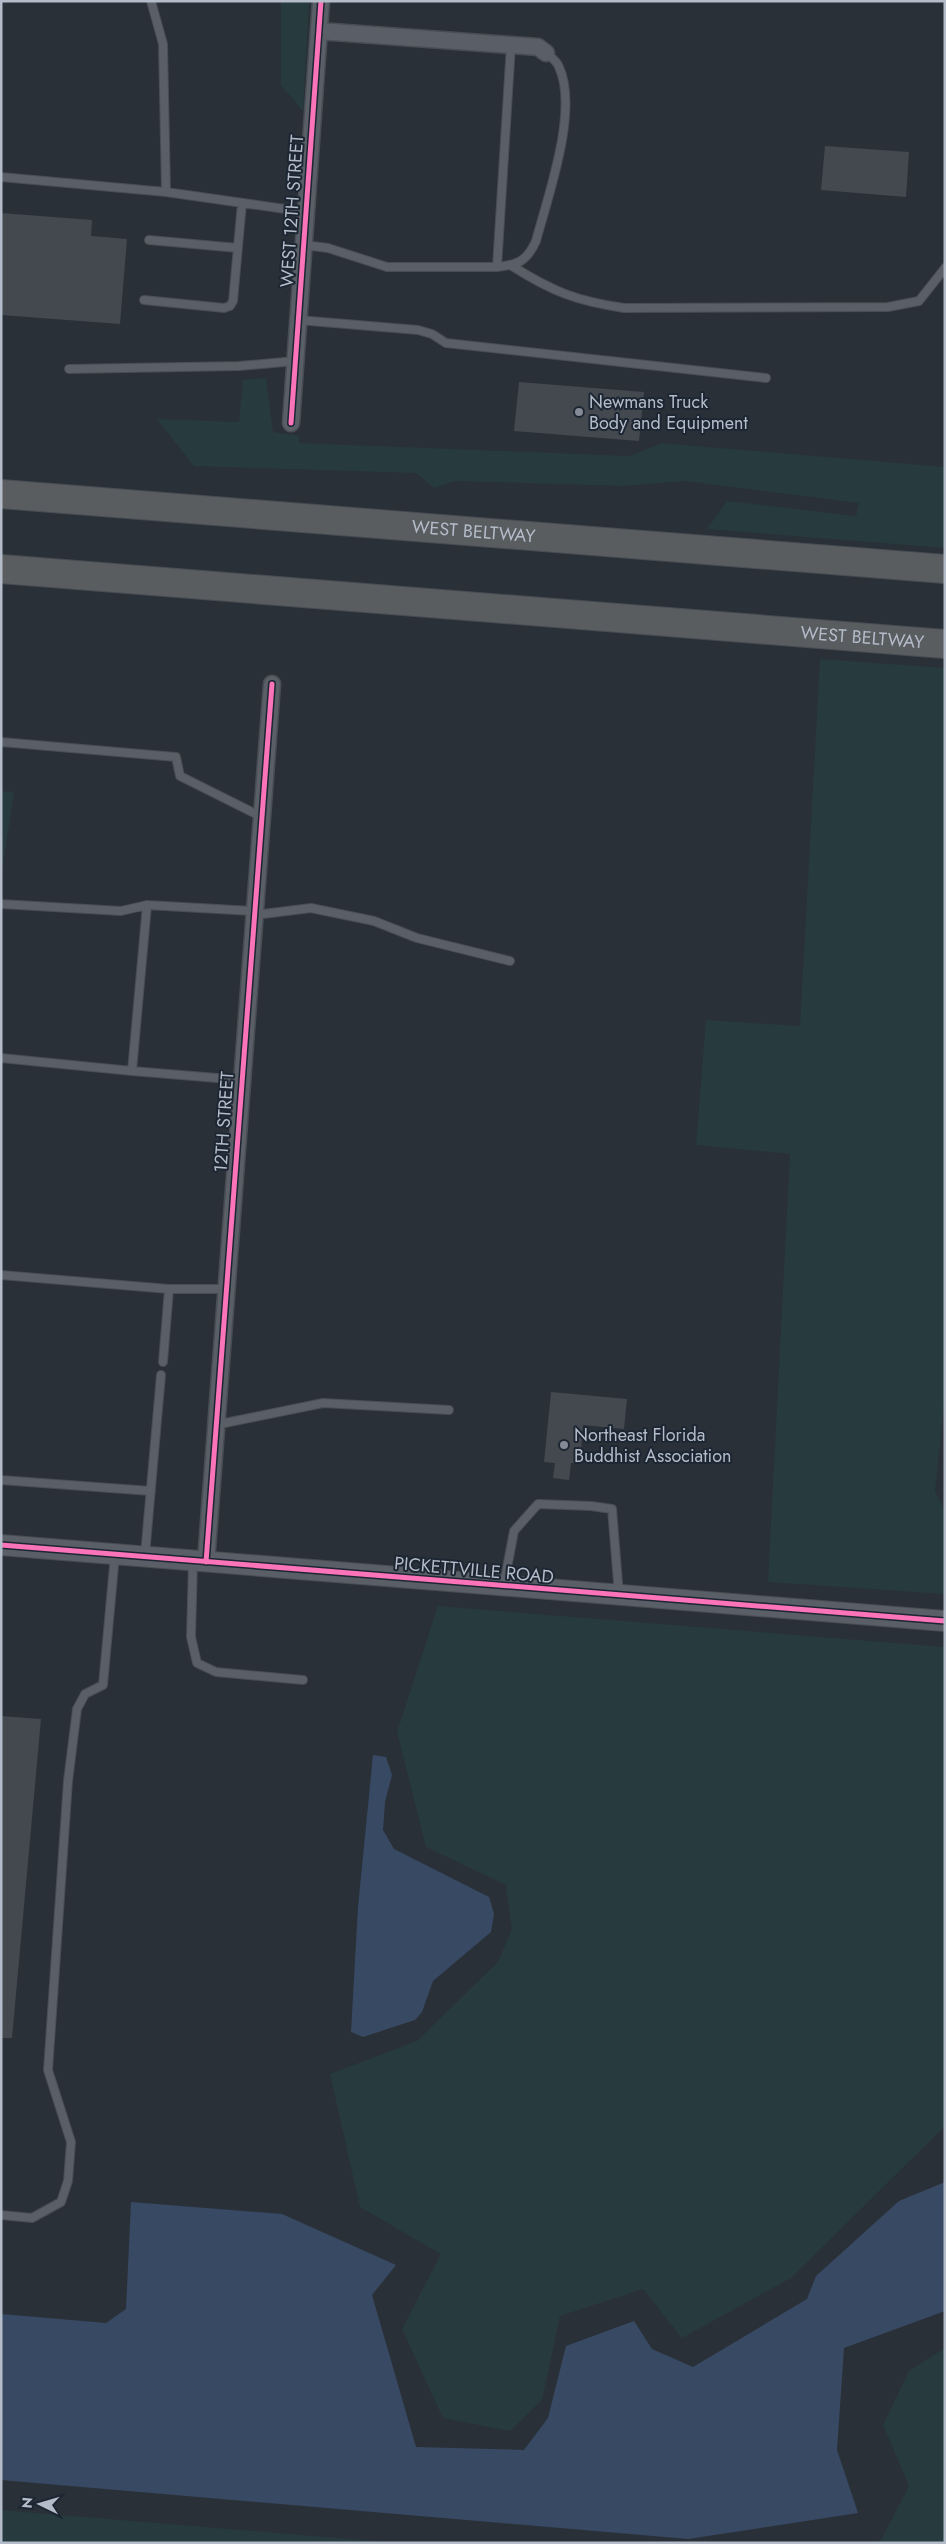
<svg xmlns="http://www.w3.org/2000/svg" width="946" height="2544" font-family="Jost,sans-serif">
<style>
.green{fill:#273a3e}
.water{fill:#384963}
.building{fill:#444950}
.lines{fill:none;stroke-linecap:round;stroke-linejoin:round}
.service-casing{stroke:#484c53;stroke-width:10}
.minor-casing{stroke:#484c53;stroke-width:19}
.tertiary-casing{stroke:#484c53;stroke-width:22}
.motorway-casing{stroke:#474c53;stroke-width:30}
.service{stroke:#5a5e66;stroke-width:8}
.minor{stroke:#5a5e66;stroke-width:16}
.tertiary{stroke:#5a5e66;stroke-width:20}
.motorway{stroke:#5a5d60;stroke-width:28}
.cycleway-casing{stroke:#1d2633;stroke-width:8}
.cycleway{stroke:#fb73b8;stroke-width:5}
.poi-dot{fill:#848b96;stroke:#1d2633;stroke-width:2}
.labels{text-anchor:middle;stroke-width:4;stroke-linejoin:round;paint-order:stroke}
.street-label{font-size:18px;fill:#b4bcc9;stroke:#1d2633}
.poi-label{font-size:18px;fill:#b4bcc9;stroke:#1d2633;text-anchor:start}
</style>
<rect width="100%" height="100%" fill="#2a3038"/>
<path class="green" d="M281,1H309L303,111L281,85Z
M266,378L273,432L299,436V443L630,456L662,443L945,467V548L707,529L727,501L856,516L859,503L686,481L623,486L455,481L434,488L416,473L194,466L157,419L239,422L243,380Z
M820,659L945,668V1396L935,1491L945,1511V1594L768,1582L790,1154L696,1145L706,1020L800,1026Z
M1,791L14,792L2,871H1Z
M438,1606L945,1647V2126L791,2278L682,2338L643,2289L560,2316L542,2400L510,2431L443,2418L402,2329L441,2254L360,2207L330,2074L417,2041L498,1962L512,1929L506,1885L426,1847L397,1732Z
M945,2348V2543H870L881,2540L909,2486L883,2425L909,2371Z
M1,2510L397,2543H1Z"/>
<path class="water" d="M373,1755L386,1757L392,1775L385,1802L383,1830L394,1849L489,1897L494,1914L491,1932L433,1981L422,2012L415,2020L363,2037L351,2032L358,1907Z
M945,2182V2311L844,2348L837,2450L858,2513L688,2539L1,2480V2314L106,2323L126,2309L131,2202L282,2214L396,2265L372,2295L416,2447L524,2450L548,2418L566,2346L634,2321L652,2349L693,2367L807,2299L816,2276L899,2201Z"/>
<path class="building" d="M825,146L909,152L906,197L821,190Z
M1,213L92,220L91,236L127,239L120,324L1,315Z
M519,382L644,392L639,441L514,431Z
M551,1392L627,1399L624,1429L583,1425L580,1464L571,1463L569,1480L553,1478L555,1463L544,1462Z
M1,1716L41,1719L12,2038H1Z"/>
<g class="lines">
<g class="service-casing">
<path id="service" d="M151,1L163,44L166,192
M1,177L166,192L306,212
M149,240L238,248
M304,245L328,248L387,267H497C518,265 527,261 536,241C548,196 579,110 559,67C557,61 551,57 546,53
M512,266C553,292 577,301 624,308L888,307L919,301L945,268
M497,267L511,45
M144,300L224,308L230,306L233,301L242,203
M298,320L418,330L432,334L446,343L766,378
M69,369L239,366L295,361
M1,742L176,757L180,776L260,816
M1,904L121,911L147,905
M255,915L311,908L374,921L417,938L510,961
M1,1058L132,1071
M241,1080L132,1071L147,905L253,911
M1,1275L169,1289H225
M163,1362L169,1289
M215,1425L323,1403L449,1410
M1,1480L151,1491
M145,1555L161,1375
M193,1561L191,1637L197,1663L216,1672L303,1680
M504,1584L514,1531L538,1504L591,1506L612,1509L619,1595
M1,2215L32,2218L61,2202L68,2181L71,2142L48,2070L68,1781L77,1709L85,1694L103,1685L115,1555"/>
</g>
<g class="minor-casing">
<path id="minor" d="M319,31L538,47L546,53
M291,423L321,1
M206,1562L272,684"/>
</g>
<g class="tertiary-casing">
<path id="tertiary" d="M1,1545L945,1621"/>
</g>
<g class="motorway-casing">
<g id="motorway">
<path id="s1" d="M1,494L945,569"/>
<path id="s2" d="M1,569L945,644"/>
</g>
</g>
<use href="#service" class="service"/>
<use href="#minor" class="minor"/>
<use href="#tertiary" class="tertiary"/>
<use href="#motorway" class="motorway"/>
<g class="cycleway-casing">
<path id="cycleway" d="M291,423L321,1
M1,1545L945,1621
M206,1562L272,684"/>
</g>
<use href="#cycleway" class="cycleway"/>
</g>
<g class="poi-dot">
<circle cx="579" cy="412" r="5"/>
<circle cx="564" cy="1445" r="5"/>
</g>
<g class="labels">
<g class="street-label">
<text transform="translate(292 211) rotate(-86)" y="6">WEST 12TH STREET</text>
<text dy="6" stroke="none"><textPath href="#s1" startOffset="474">WEST BELTWAY</textPath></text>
<text dy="6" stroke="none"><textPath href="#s2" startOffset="864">WEST BELTWAY</textPath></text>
<text transform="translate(224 1122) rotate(-86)" y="6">12TH STREET</text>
<text transform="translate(474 1570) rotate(5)" y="6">PICKETTVILLE ROAD</text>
</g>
<g class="poi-label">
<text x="589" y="408">Newmans Truck<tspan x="589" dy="21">Body and Equipment</tspan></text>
<text x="574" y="1441">Northeast Florida<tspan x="574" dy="21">Buddhist Association</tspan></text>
</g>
</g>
<rect width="946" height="2544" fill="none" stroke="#b4bcc9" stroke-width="5"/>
<g transform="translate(40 2504) rotate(275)" stroke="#1d2633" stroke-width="4" paint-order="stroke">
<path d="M0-4L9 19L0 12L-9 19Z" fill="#b4bcc9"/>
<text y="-8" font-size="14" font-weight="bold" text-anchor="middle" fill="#b4bcc9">N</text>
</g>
</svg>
